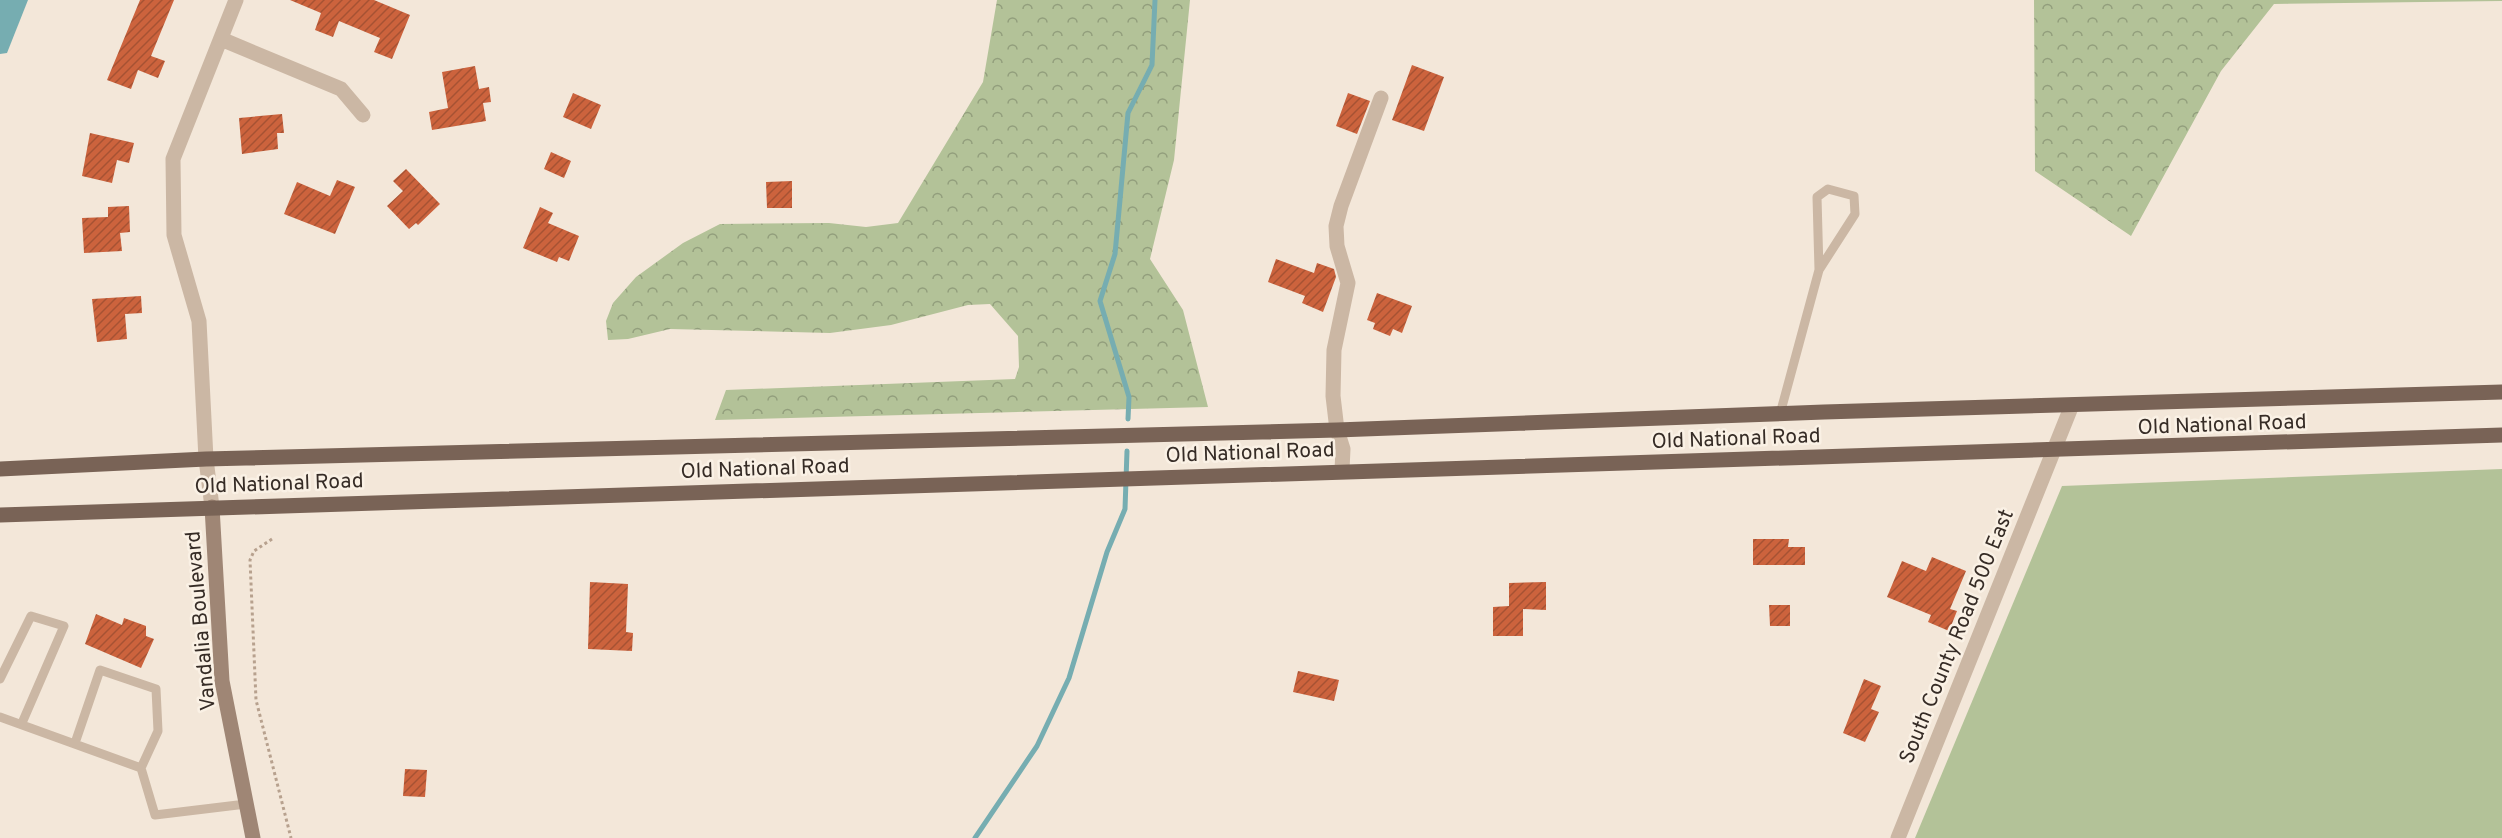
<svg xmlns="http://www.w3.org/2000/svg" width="2502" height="838" font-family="Overpass,sans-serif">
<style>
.grass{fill:#b3c298}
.forest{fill:url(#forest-crowns)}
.water{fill:#76adb1}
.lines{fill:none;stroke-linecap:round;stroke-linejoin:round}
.stream{stroke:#76adb1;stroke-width:5}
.building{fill:url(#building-hatch)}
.path{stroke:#b7a18e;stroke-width:3;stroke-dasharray:3 3;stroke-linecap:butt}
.lane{stroke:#cbb7a4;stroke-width:9}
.street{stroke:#cbb7a4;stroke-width:15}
.secondary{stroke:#9f8675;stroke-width:15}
.primary{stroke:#796356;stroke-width:15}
.labels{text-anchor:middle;stroke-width:5;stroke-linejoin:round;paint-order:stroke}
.street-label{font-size:21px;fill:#362c26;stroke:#faf1e5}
</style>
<defs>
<pattern id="forest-crowns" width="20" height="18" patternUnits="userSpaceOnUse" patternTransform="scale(1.5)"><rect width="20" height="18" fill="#b3c298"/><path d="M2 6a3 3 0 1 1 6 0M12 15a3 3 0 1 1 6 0" fill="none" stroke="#929e7c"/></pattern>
<pattern id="building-hatch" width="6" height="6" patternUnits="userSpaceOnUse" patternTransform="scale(1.5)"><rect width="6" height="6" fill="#cc633d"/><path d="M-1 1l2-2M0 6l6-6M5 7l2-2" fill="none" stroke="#a65233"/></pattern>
</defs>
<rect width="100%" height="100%" fill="#f3e7d9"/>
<path class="grass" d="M2502,469V838H1915L2062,486Z"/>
<path class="forest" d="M997,0H1190L1174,160L1150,259L1183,310L1208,407L715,420L726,390L1015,379L1019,367L1018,336L990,304L968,305L891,325L830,333L670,329L628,339L608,340L606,321L613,303L636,277L683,243L720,224L829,223L866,227L898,223L983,82Z
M2034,0H2502V1L2274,4L2221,71L2131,236L2035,171Z"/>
<path class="water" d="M0,0H28L7,53L0,54Z"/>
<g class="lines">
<path class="stream" d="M1128,419L1129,397L1100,301L1115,254L1128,113L1152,65L1155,0
M975,838L1037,746L1069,678L1107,552L1125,509L1127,451"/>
</g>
<path class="building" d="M140,0H174L151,56L165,61L158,78L138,70L131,89L107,80Z
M290,0H374L410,15L392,59L374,52L380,38L339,21L333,37L315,30L321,13Z
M1412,65L1444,77L1424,131L1392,120Z
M475,66L479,89L489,87L491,102L483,103L486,121L432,130L429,112L448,108L442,72Z
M573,93L601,105L591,129L563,117Z
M1348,93L1370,101L1357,134L1336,126Z
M282,114L284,133H277L278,149L242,154L239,118Z
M90,133L134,143L129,163L117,160L112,183L82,176Z
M551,152L571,161L564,178L544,169Z
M406,169L440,204L418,225L416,223L409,229L387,206L403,191L393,181Z
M337,180L355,187L335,234L284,214L297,182L330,196Z
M792,181V208H767L766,182Z
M129,206L130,232L120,233L122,251L84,253L82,218L108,217V207Z
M540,207L553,213L548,223L579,236L569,261L559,257L557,262L523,248Z
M1276,259L1314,273L1317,263L1334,269L1336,277L1323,312L1302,303L1305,296L1268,282Z
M1377,293L1412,306L1402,333L1393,329L1390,336L1373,329L1375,323L1367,320Z
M141,296L142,313L125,314L127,339L97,342L92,299Z
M1753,539H1789L1788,547H1805V565H1753Z
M1932,557L1966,571L1950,609L1957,611L1949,631L1928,622L1931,615L1887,597L1902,561L1926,571Z
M590,582L628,584L626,632L633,633L632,651L588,649Z
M1546,582V610L1523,609V636H1493V607L1509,606V583Z
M1769,605H1790V626H1770Z
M96,614L122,625L124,618L146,626V636L154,639L141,668L85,644Z
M1298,671L1339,680L1334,701L1293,692Z
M1864,679L1881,686L1871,709L1879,712L1865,742L1843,733Z
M405,769L427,770L425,797L403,796Z"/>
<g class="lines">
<path class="path" d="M272,539L254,551L250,560L256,700L291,838"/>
<path class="lane" d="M1780,414L1819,270L1817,197L1828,189L1854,196L1855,214L1819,270
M0,679L31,616L64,626L22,723
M0,717L141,768L155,815L246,804
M75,743L100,670L156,689L158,731L141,768"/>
<path class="street" d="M221,39L341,89L363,115
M1342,470L1343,449L1337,430L1333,396L1334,350L1348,283L1337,246L1336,226L1341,206L1381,98
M212,507L206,459L199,321L174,235L173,159L236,0
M1898,838L2072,405"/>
<path class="secondary" d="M212,507L222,681L253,838"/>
<path class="primary" d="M0,469L206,459L1337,430L1824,412L2502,392
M0,515L2502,435"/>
</g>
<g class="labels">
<g class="street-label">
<text transform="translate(2222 424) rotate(-2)" y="7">Old National Road</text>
<text transform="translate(1736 438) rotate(-2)" y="7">Old National Road</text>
<text transform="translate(1250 452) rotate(-2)" y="7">Old National Road</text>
<text transform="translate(765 468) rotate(-2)" y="7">Old National Road</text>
<text transform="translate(279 483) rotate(-2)" y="7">Old National Road</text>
<text transform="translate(200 621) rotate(-95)" y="7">Vandalia Boulevard</text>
<text transform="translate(1956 636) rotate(-68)" y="7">South County Road 500 East</text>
</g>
</g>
</svg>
